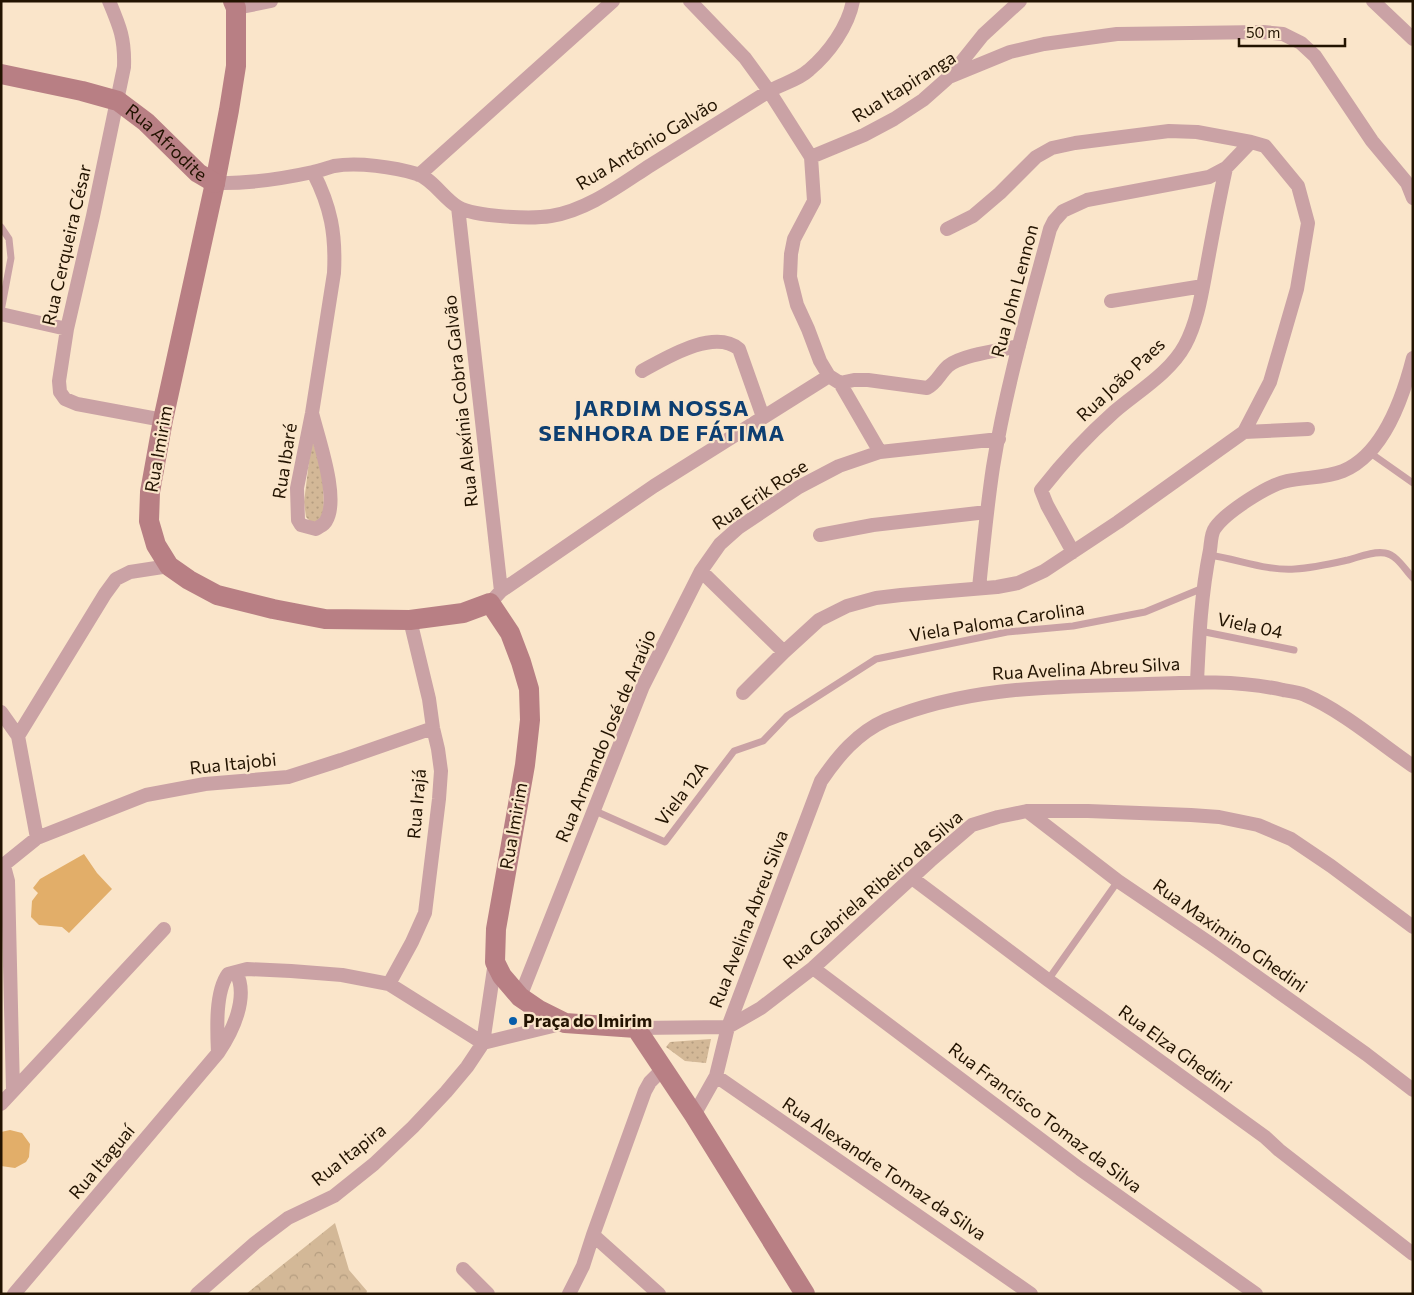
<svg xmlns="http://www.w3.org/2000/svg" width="1414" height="1295" font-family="Commissioner,sans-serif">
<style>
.forest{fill:url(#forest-crowns)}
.park{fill:url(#park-dots)}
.building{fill:#e2ae69}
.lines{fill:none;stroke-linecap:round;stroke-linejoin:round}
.lane{stroke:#caa2a5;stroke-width:7}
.street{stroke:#caa2a5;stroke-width:14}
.secondary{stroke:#b87f84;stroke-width:20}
.poi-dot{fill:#065daa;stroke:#fae5ca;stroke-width:2}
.labels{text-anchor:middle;stroke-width:4.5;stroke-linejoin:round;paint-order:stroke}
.street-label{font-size:18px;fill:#221300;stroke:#fae5ca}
.poi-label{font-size:18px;font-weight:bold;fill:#221300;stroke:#fae5ca;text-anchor:start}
.district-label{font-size:22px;font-weight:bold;letter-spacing:1px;fill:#0e3f71;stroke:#fae5ca}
</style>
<defs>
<pattern id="forest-crowns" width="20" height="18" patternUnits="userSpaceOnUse" patternTransform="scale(1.25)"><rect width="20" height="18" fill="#d3b897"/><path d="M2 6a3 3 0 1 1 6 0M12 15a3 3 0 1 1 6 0" fill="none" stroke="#b59d80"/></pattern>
<pattern id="park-dots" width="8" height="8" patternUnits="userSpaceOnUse" patternTransform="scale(1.25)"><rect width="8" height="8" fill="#d3b897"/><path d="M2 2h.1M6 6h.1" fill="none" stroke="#b59d80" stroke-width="1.8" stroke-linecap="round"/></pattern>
</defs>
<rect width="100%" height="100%" fill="#fae5ca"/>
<path class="forest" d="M335,1223L349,1270L367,1291L366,1294H246Z"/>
<path class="park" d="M312,438L323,476L324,514L317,522H311L306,517L304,502Z
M711,1039L706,1063L685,1061L666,1047L670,1042Z"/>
<path class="building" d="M84,854L97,873L112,889L69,933L62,927L39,925L31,917L32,901L38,893L33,888L40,879Z
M10,1130L22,1133L30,1144L29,1157L26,1162L15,1168L1,1166V1132Z"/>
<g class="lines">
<path class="lane" d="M1,227L9,239L11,258L1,311
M1369,452L1413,483
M1209,555C1238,559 1266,571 1295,569C1313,568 1330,564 1348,560C1359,557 1373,551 1385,553C1397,555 1405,570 1413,578
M1200,631L1294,650
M593,810L665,842L734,751L763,741L787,716L876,659L1007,632L1073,626L1145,612L1203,588
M1048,980L1118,881"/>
<path class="street" d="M109,1C120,27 125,39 124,67L93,216L67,329L59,381L60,392L65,399L77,404L163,420
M690,1L745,58L769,91L811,157L814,201L794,239L791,254L790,277L797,305L808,329L820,361L829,376L840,383L880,452
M1373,1L1413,39
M236,8L271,1
M951,75L983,35L1020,1
M811,157L864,135L894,119L923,100L949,77L1010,52L1044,44L1117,34L1263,32L1283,34L1301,43L1315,56L1372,141L1407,183L1413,198
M419,175L613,1
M215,183C247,184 281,179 313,172C320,171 327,168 334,166C358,162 394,167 417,174C433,179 443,198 458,207C475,217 531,219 551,216C588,210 620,185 651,165C689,141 728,117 766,93C780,84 797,81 809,70C829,53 848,27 853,1
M458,207L501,591
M1111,301L1203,286
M1,314L67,329
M642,371C666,358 714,328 739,349L763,417
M840,383L854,380H868L927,388C937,383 940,373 948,366C961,355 1001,350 1019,346
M312,413C318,438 340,499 326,521C324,525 320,526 316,529L301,525L298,520L297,488L312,413L334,273C336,234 331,207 313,172
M1244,432L1308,429
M820,535L873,525L987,512
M1073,552L1047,505L1041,490C1063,462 1087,436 1114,412C1137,392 1170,373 1185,345C1198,321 1202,291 1207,265C1213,232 1219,200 1226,168
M701,571L720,544L738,528L799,487L839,466L880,452L999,439
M979,588C983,548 987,507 993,467C1006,386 1029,308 1050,229L1054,221L1063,211L1087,200L1209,177L1226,168L1251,142
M490,603L501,591L654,486L829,376
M1197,682C1199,638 1201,594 1210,550C1211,543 1211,533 1215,528C1226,512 1268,485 1287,481C1305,477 1326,478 1343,471C1384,454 1403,397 1413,358
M743,693L784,652L819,620L847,606L876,598L901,595L997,587L1018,583L1044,571L1118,522L1244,432L1270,382L1297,289L1308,223L1298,186L1265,146L1251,142L1197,132L1169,131L1075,143L1052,148L1036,157L1000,193L973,216L947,229
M1,712L18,736L37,838
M18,736L105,594L116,579L130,572L169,566
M1027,811L1118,881L1211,944L1366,1054L1413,1090
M4,866L8,881L13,1091
M1,867L37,838L146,795L205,784L288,777L341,760L433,728
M912,878L1048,980L1265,1137L1279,1150L1413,1254
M813,968L1080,1169L1256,1294
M389,984L412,942L425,913L439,799L441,771L438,749L433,728L429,699L410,620
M520,997L643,686L701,571L784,652
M636,1028L728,1027L761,1008L813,968L930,861L972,825L998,817L1027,811H1088L1191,815L1219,817L1258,825L1291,839L1331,866L1413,927
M483,1043L565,1023
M218,1053C217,1030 215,992 228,974L247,969L291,971L342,975L389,984L483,1043
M716,1076L1031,1294
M1,1104L164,929
M694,1115L716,1076L728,1027L821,781C838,756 857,733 886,720C971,685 1058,687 1147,684C1192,682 1239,680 1283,690C1290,691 1299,692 1305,695C1341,710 1381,744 1413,766
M593,1235L659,1294
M463,1269L488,1294
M14,1294L218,1053C233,1031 249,997 236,972
M197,1294L255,1243L288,1218L334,1196L374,1164L413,1127L446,1092L467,1067L483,1043L495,962
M569,1294L583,1266L593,1235L645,1091L650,1082L663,1069"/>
<g class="secondary">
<path d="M233,1L236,8V66L229,110L215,183L163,420L150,492L149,521L156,545L169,566L189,580L217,595L273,609L325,619L410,620L463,613L490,603L510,633L521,662L529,689L530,720L525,765L496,929L495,962L502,976L520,997L539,1010L565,1023L636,1028L694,1115L805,1294"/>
<path id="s1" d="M1,74L82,91L118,101L146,122L198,173L215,183"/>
</g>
</g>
<circle class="poi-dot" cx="513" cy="1021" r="5"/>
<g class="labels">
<g class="street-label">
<text transform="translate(904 87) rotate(-32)" y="6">Rua Itapiranga</text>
<text dy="6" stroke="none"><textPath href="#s1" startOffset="184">Rua Afrodite</textPath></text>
<text transform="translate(647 144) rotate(-31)" y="6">Rua Antônio Galvão</text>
<text transform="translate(67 245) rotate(-77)" y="6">Rua Cerqueira César</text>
<text transform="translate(1015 291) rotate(-75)" y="6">Rua John Lennon</text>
<text transform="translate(1121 380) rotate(-43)" y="6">Rua João Paes</text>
<text transform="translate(461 401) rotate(-96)" y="6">Rua Alexínia Cobra Galvão</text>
<text transform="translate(159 449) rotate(-80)" y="6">Rua Imirim</text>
<text transform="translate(285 461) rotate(-81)" y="6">Rua Ibaré</text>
<text transform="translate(760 495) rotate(-34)" y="6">Rua Erik Rose</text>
<text transform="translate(997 622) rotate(-9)" y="6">Viela Paloma Carolina</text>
<text transform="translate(1250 626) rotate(12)" y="6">Viela 04</text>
<text transform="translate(1086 669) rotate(-3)" y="6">Rua Avelina Abreu Silva</text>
<text transform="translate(606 736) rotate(-67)" y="6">Rua Armando José de Araújo</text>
<text transform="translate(233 764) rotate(-6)" y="6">Rua Itajobi</text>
<text transform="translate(682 794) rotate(-53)" y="6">Viela 12A</text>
<text transform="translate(417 804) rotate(-85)" y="6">Rua Irajá</text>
<text transform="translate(514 826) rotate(-80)" y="6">Rua Imirim</text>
<text transform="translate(873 890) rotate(-41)" y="6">Rua Gabriela Ribeiro da Silva</text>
<text transform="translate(749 919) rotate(-69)" y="6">Rua Avelina Abreu Silva</text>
<text transform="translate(1230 936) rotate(35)" y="6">Rua Maximino Ghedini</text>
<text transform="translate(1175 1049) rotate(36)" y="6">Rua Elza Ghedini</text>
<text transform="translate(1045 1118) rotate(37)" y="6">Rua Francisco Tomaz da Silva</text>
<text transform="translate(349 1155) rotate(-38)" y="6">Rua Itapira</text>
<text transform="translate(102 1162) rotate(-50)" y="6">Rua Itaguaí</text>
<text transform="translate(884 1169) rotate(34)" y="6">Rua Alexandre Tomaz da Silva</text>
</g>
<g class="poi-label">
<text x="523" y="1027">Praça do Imirim</text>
</g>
<g class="district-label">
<text x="662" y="416">JARDIM NOSSA<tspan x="662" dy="25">SENHORA DE FÁTIMA</tspan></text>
</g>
</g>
<rect width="1414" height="1295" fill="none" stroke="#221300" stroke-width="5"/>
<path d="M1239 38v8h106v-8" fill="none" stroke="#221300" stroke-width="2.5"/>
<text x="1246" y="38" font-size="15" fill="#221300" stroke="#fae5ca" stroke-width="4" paint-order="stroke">50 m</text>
</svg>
